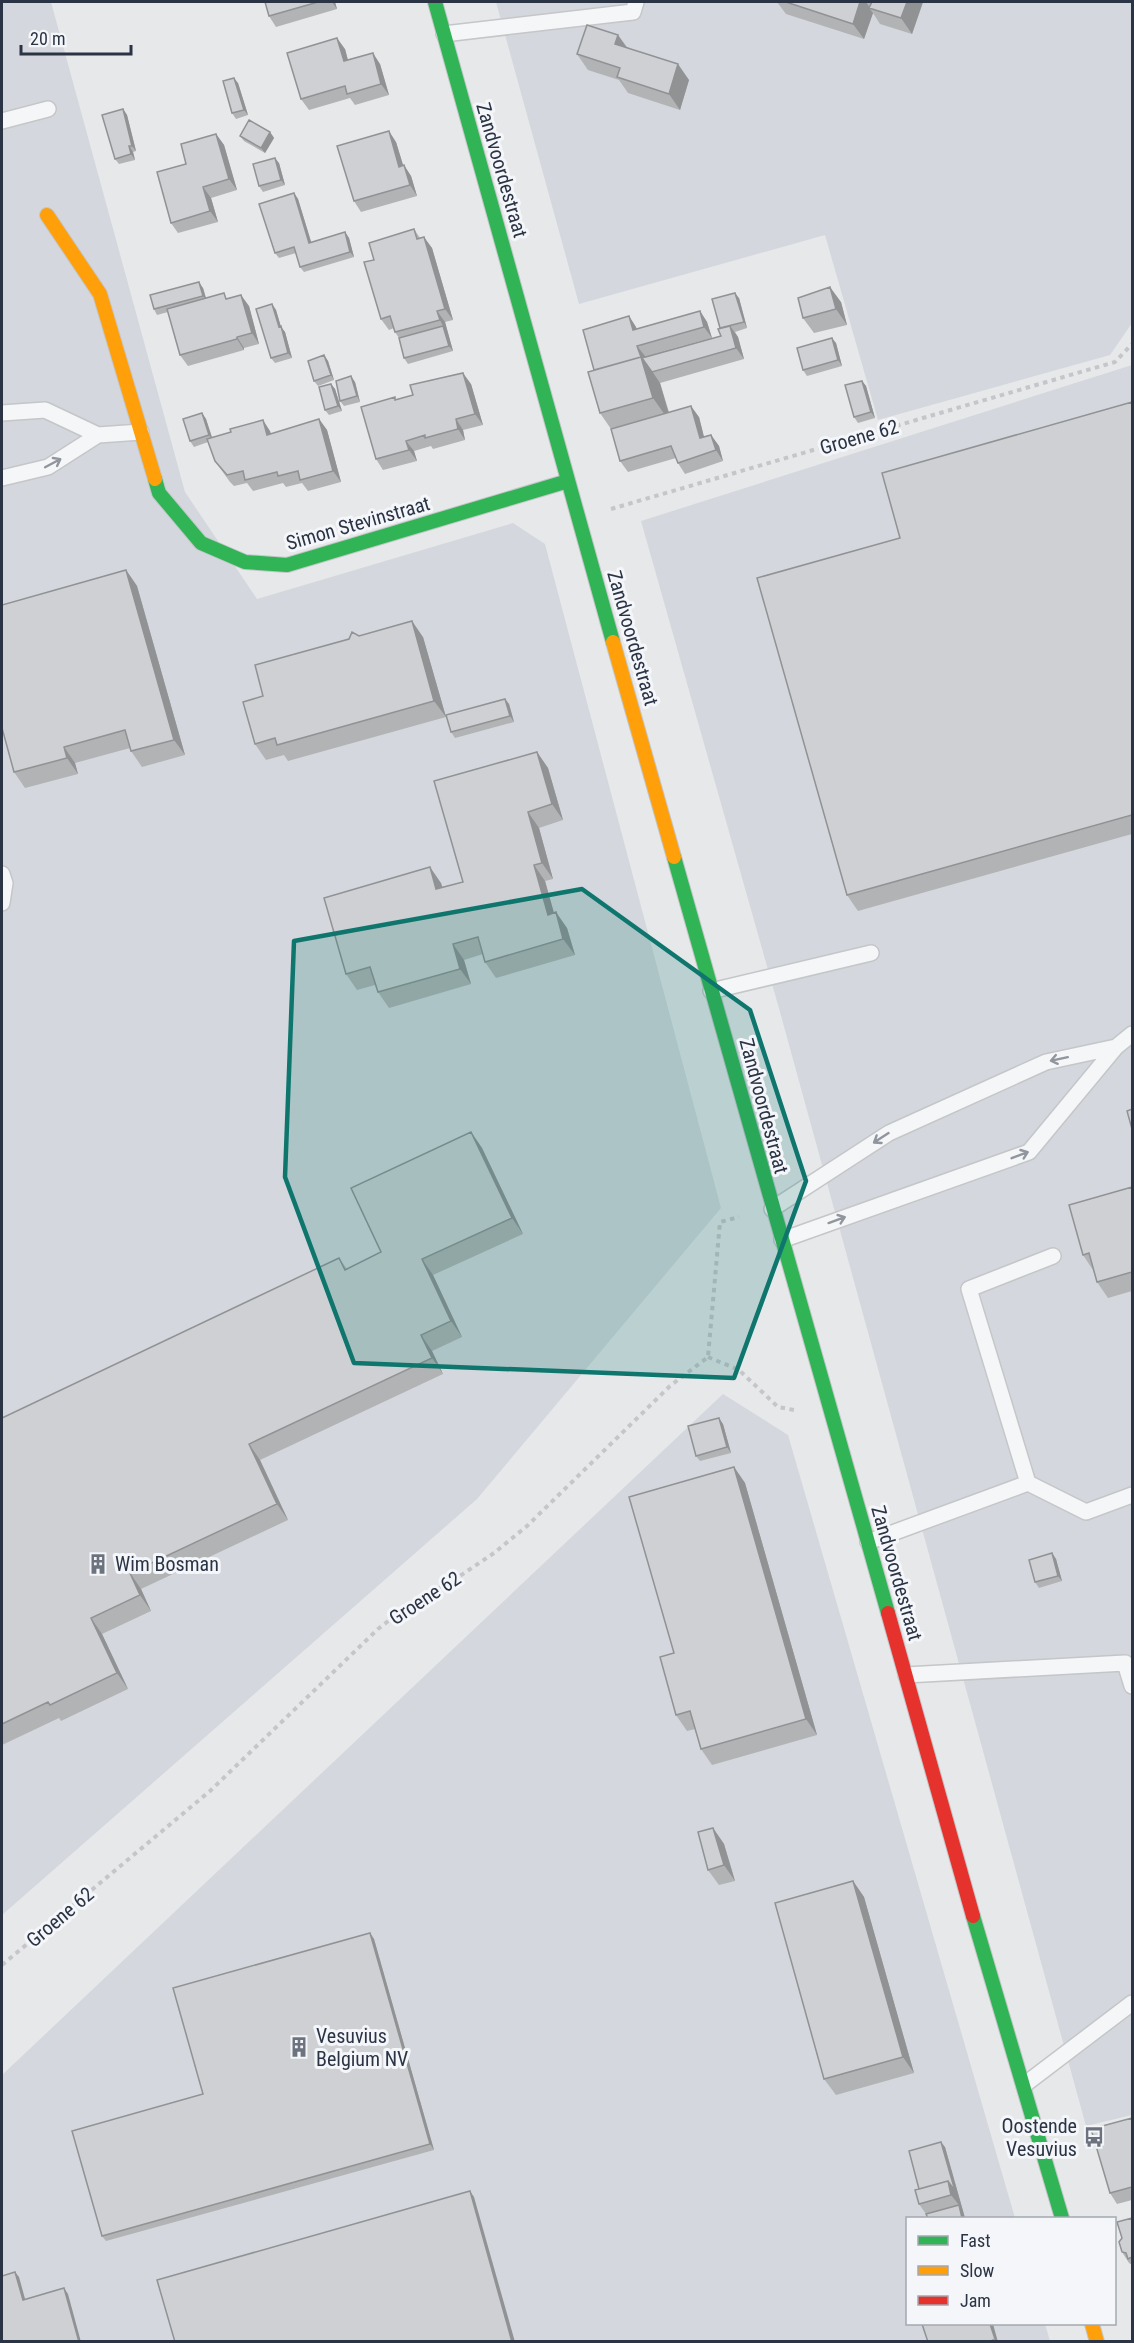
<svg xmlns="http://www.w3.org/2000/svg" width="1134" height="2343" font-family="'Roboto Condensed',sans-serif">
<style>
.built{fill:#d4d7dd}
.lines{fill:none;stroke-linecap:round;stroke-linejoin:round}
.lane-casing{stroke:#c4c6c8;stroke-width:18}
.fast-casing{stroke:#c4c6c8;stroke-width:16}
.slow-casing{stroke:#c4c6c8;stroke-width:16}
.jam-casing{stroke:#c4c6c8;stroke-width:16}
.path{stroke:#c5c6ca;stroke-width:4;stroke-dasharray:4.5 4.5;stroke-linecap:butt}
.lane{stroke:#f5f6f7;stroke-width:15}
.fast{stroke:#30b455;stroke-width:14}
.slow{stroke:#ff9f0a;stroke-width:14}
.jam{stroke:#e5322d;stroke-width:14}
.wall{fill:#b1b3b5}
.shaded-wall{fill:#909294}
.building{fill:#ced0d3;stroke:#909294;stroke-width:1.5}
.oneway{stroke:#90959e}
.marked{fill:#0f766e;fill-opacity:0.2;stroke:#0f766e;stroke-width:4.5;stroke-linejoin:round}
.labels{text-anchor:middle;stroke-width:6;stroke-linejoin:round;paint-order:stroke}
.street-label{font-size:20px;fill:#2b3445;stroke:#f4f6f9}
.poi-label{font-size:20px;fill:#2b3445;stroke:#f4f6f9;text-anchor:start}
</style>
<rect width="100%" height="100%" fill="#e6e8ea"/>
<path class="built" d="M2,2H51L185,492L257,599L513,523L545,544L721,1208L477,1499L2,1915Z
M496,2H1132V323L1110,355L878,420L825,235L579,304Z
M1132,365V2115L1086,2126L780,1012L641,521Z
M723,1394L788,1435L1015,2218H908V2324H1045L1050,2341L2,2342V2075Z"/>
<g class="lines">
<g class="lane-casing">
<path id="lane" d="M444,34L633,12L636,2
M2,121L48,109
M2,413L45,410L98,435L141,432
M2,478L48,467L98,435
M2,874L5,883L2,903
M711,991L871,953
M772,1209L889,1133L1046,1062L1116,1047
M782,1240L1029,1152L1116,1047L1132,1034
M1028,1483L1086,1512L1132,1495
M868,1542L1028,1483L969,1289L1053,1256
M906,1675L1125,1663L1132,1686
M1024,2085L1132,2003"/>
</g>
<g class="fast-casing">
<path id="fast" d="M435,2L613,642
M155,479L159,493L201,543L245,562L287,565L568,481
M674,857L888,1613
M973,1916L1062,2218"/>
</g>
<g class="slow-casing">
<path id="slow" d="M47,215L100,294L155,479
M613,642L674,857
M1092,2324L1097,2342"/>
</g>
<g class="jam-casing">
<path id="jam" d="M888,1613L973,1916"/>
</g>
<path class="path" d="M611,509L1115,362L1132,344
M708,1357L739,1370L778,1407L794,1410
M2,1965L210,1791L378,1629L410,1604L454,1580L494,1553L527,1526L670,1386L708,1357L720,1222L739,1217"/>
<use href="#lane" class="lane"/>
<use href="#fast" class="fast"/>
<use href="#slow" class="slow"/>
<use href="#jam" class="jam"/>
</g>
<path class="wall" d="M265,2H335L337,9L276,27L269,16Z
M777,2H923L912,34L880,24L873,13L864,39L786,14Z
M618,35L627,47L689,80L680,110L628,93L619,80L588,70L577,54Z
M345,49L348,60L380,64L389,95L355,105L350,98L309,110L301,99Z
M238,83L248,115L236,119L232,113Z
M123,109L127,115L136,151L133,152L135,160L119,164L115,159Z
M270,132L274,138L265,153L244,141L240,136Z
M216,134L224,145L237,190L211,198L218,222L178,233L171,223L186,164Z
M396,142L403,165L411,176L417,196L361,212L354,201Z
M279,163L285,185L263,192L259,186Z
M294,193L298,199L311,242L345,232L349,238L354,257L304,272L300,267L296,253L279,258L275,253Z
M414,229L420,238L432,248L453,320L445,322L453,351L408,364L404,358L399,338L395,332L394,328L389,330L381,319L374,260Z
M203,288L206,298L228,299L249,306L259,344L244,348V350L188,366L180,355L168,312L157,315L154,309Z
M739,298L747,328L735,332L738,337L744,359L660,383L669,412L699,417L704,437L711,435L719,446L723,461L685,474L678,463L676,458L628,472L620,461L611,429L600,413L594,370L629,316L637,329L700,311L707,322L712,338L645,356L721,336L720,328Z
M841,302L847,325L814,333L803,318Z
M272,304L276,310L281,327L285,332L292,358L275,363L271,358Z
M836,343L842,366L807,376L803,370Z
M324,355L328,361L334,380L318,386L314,381Z
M862,381L866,386L875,418L858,423L854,417Z
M355,382L360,402L344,406L340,401Z
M331,384L335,389L342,411L329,415L325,410Z
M471,384L483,425L463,430L465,440L433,449L431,446L414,451L417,461L383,470L376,459L397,399Z
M1132,402V834L858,911L847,895L900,538Z
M202,413L206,419L212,437L270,431L271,434L319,419L327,430L341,482L308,491L302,483L286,487L283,483L253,491L247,483L234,486L230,482L215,461L208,442L194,447L190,441Z
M126,570L137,586L185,755L142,767L131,751L130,748L75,763L78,774L25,788L14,772Z
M359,636L423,637L446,717L288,761L284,755L266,760L255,744L263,696Z
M505,699L509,704L514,722L455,738L451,732Z
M537,752L548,768L563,820L539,828L553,879L545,881L554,913L567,928L575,955L496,978L485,962L483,954L464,960L471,984L389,1008L378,992L375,985L357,990L346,974L441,883L442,887L463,882Z
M471,1132L482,1148L523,1234L433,1275L462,1337L432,1351L443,1374L260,1460L288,1520L141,1589L151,1611L102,1634L128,1689L61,1721L59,1718L2,1745V1418L339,1258L347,1269L381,1252Z
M1132,1187V1291L1108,1298L1097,1282L1093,1270L1083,1255Z
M723,1424L731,1453L700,1461L696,1456Z
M734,1467L745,1483L817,1735L712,1765L701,1749L695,1729L687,1731L676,1715L674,1653Z
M1052,1553L1056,1559L1062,1581L1039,1588L1035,1582Z
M713,1828L724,1844L735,1881L719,1885L708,1870Z
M853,1881L864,1897L914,2073L836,2095L824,2079Z
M370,1933L374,1939L434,2150L106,2241L102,2236L203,2094Z
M1132,2118V2200L1117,2204L1110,2193Z
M945,2147L965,2218H928L926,2214L919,2204V2189Z
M1132,2218V2265L1129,2263L1122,2252V2238Z"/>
<path class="shaded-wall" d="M332,2H335L337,9Z
M860,2H866L871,9L869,8L873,13L864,39L853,24Z
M907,2H923L912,34L901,18Z
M618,35L629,51L615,44Z
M337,38L345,49L351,72L344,61Z
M373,53L380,64L389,95L381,84Z
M678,64L689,80L680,110L669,94Z
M234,78L238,83L248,115L244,110Z
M123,109L127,115L136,151L132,146Z
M389,131L396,142L407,178L399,167Z
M270,132L274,138L265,153L261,148Z
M216,134L224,145L237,190L229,179Z
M129,146L133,152L135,160L131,154Z
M275,158L279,163L285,185L281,180Z
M404,165L411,176L417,196L410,185Z
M203,187L211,198L218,222L210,211Z
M294,193L298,199L313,248L309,243Z
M345,232L349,238L354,257L350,252Z
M424,237L432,248L453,320L445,309Z
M199,282L203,288L207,302L203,296Z
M830,287L841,302L847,325L836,309Z
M735,293L739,298L747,328L744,322Z
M241,295L249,306L259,344L252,333Z
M272,304L276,310L281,327L285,332L292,358L288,353Z
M437,311L445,322L453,351L449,346L443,326L440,320Z
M700,311L707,322L712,338L704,327Z
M629,316L636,327L640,341L633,330Z
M730,326L738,337L744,359L736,348Z
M237,337L244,348V350L237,339Z
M832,338L836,343L842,366L838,360Z
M637,346L645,356L648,365L660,383L672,425L653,398Z
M324,355L328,361L334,380L331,375Z
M463,373L471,384L483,425L475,414Z
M351,376L355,382L360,402L357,396Z
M862,381L866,386L875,418L871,412Z
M331,384L335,389L342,411L338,406Z
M691,406L699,417L707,449L700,438Z
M202,413L206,419L213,441L209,435Z
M319,419L327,430L341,482L333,471Z
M456,419L463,430L465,440L458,429Z
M263,420L270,431L274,446L267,435Z
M711,435L719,446L723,461L716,450Z
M406,441L414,451L417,461L409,450Z
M126,570L137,586L185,755L174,740Z
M412,621L423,637L446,717L434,701Z
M505,699L509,704L514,722L510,716Z
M64,747L75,763L78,774L67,758Z
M537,752L548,768L563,820L552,804Z
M528,812L539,828L553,879L542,863Z
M534,865L545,881L559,931L548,915Z
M430,867L441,883L448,905L436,889Z
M556,912L567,928L575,955L563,939Z
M453,944L464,960L471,984L460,969Z
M471,1132L482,1148L523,1234L512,1218Z
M422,1259L433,1275L462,1337L451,1321Z
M421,1335L432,1351L443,1374L432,1358Z
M719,1418L723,1424L731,1453L727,1447Z
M249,1444L260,1460L288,1520L277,1504Z
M734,1467L745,1483L817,1735L806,1719Z
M1052,1553L1056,1559L1062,1581L1058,1576Z
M130,1573L141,1589L151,1611L140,1595Z
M91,1618L102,1634L128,1689L117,1673Z
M713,1828L724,1844L735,1881L724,1865Z
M853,1881L864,1897L914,2073L903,2057Z
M370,1933L374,1939L434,2150L430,2144Z
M941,2142L945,2147L965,2218H962L959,2205L951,2195L948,2181Z
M470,2191L474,2197L515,2342H512Z
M15,2272L19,2277L27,2306L23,2300Z
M64,2288L68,2294L81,2342H79Z
M990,2324H993L998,2342H996Z"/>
<path class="building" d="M265,2H318L269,16Z
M786,2H860L853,24Z
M872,2H907L901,18L869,8Z
M587,25L618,35L615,44L678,64L669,94L617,77L620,68L577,54Z
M337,38L344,61L373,53L381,84L347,94L345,86L301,99L287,53Z
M234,78L244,110L232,113L223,81Z
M123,109L132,146H129L131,154L115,159L102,115Z
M249,120L270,132L261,148L240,136Z
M389,131L399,167L404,165L410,185L354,201L337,146Z
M216,134L229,179L203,187L210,211L171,223L157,172L186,164L181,144Z
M275,158L281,180L259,186L253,164Z
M294,193L309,243L345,232L350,252L300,267L294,247L275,253L259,204Z
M414,229L417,239L424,237L445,309L437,311L440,320L395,332L390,316L381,319L364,262L374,260L369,243Z
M199,282L203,296L154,309L150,295Z
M830,287L836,309L803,318L798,298Z
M224,293L226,299L241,295L252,333L237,337V339L180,355L167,309Z
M735,293L744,322L720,328L712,299Z
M272,304L279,327L281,326L288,353L271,358L256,309Z
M700,311L704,327L637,346L641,357L594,370L583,330L629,316L633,330Z
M443,326L449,346L404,358L399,338Z
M730,326L736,348L652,372L642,358L721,336L718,329Z
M832,338L838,360L803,370L797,348Z
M324,355L331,375L314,381L308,361Z
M641,357L653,398L600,413L588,372Z
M463,373L475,414L456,419L458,429L425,438V435L406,441L409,450L376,459L361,407L395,397V400L413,395L410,385Z
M351,376L357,396L340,401L336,381Z
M862,381L871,412L854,417L845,385Z
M331,384L338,406L325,410L319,387Z
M1132,402V815L847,895L757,578L900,538L882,473Z
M691,406L700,438L711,435L716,450L678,463L671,446L620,461L611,429Z
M202,413L209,435L190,441L183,419Z
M319,419L333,471L300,480L298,471L278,476L277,472L245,480L243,471L227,475L215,461L207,439L231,432L230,429L263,420L267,435Z
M126,570L174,740L131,751L125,730L64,747L67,758L14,772L2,728V605Z
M412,621L434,701L277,745L275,738L255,744L243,702L263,696L255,665L349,639L352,632L359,636Z
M505,699L510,716L451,732L446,715Z
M537,752L552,804L528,812L542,863L534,865L548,915L556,912L563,939L485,962L478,937L453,944L460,969L378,992L370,967L346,974L324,898L430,867L436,889L463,882L434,781Z
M1132,1109V1129L1127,1111Z
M471,1132L512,1218L422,1259L451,1321L421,1335L432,1358L249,1444L277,1504L130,1573L140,1595L91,1618L117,1673L50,1705L48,1702L2,1724V1418L339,1258L345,1270L381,1252L351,1188Z
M1132,1187V1272L1097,1282L1089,1253L1083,1255L1069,1205Z
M719,1418L727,1447L696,1456L688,1426Z
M734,1467L806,1719L701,1749L690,1711L676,1715L660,1657L674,1653L629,1497Z
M1052,1553L1058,1576L1035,1582L1029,1560Z
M713,1828L724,1865L708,1870L698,1832Z
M853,1881L903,2057L824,2079L775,1903Z
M370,1933L430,2144L102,2236L72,2131L203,2094L173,1988Z
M1132,2118V2187L1110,2193L1091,2129Z
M941,2142L955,2191L948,2181L919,2189L909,2151Z
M948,2181L951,2195L919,2204L915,2190Z
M470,2191L512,2342H175L157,2280Z
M959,2205L962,2218H928L926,2214Z
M1132,2218V2257L1128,2259L1126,2253L1122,2252L1119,2242L1122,2238L1117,2222Z
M15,2272L23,2300L64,2288L79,2342H2V2276Z
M922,2324H990L996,2342H993V2340L989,2342H928Z"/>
<defs><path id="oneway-shaft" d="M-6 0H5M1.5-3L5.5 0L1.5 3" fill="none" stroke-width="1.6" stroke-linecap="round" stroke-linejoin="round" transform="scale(1.5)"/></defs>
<g class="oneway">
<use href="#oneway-shaft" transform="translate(53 463) rotate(-28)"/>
<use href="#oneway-shaft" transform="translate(1059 1059) rotate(168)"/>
<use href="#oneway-shaft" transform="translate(881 1138) rotate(147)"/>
<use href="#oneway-shaft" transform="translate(1020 1155) rotate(-21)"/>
<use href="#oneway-shaft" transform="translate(837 1220) rotate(-20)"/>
</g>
<path class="marked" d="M582,889L750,1010L806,1181L734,1378L354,1363L285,1177L294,941Z"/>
<defs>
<g id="building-bare" transform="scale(1.62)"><path d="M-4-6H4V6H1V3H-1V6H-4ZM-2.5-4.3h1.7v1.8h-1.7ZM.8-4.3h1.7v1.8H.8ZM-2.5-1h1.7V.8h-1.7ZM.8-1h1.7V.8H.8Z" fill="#6c737f" stroke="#f4f6f9" stroke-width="2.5" paint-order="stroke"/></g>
<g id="bus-bare" transform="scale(1.62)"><path d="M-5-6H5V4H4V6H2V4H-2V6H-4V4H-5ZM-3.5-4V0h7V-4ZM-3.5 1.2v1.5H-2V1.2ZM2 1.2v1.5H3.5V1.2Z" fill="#6c737f" stroke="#f4f6f9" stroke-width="2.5" paint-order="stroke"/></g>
</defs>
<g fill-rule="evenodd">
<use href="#building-bare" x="98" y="1564"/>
<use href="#building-bare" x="299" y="2047"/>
<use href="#bus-bare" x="1094" y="2137"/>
</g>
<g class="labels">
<g class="street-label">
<text transform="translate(502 170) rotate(74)" y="7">Zandvoordestraat</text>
<text transform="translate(859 437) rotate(-16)" y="7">Groene 62</text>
<text transform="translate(358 523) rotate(-16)" y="7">Simon Stevinstraat</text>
<text transform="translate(633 638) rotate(74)" y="7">Zandvoordestraat</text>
<text transform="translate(764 1106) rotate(75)" y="7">Zandvoordestraat</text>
<text transform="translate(897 1573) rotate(74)" y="7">Zandvoordestraat</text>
<text transform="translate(425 1598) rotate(-33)" y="7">Groene 62</text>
<text transform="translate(60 1917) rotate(-40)" y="7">Groene 62</text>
</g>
<g class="poi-label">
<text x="115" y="1571">Wim Bosman</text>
<text x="316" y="2043">Vesuvius<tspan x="316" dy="23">Belgium NV</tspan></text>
<text x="1077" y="2133" text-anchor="end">Oostende<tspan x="1077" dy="23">Vesuvius</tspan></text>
</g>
</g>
<rect width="1134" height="2343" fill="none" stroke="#2b3445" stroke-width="6"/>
<rect x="906" y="2217" width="210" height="108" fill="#f4f6f9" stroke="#a4a8b1" stroke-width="1.5"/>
<rect x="918" y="2236" width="30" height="9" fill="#30b455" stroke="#a4a8b1" stroke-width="1.5"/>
<text x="960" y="2247" font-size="18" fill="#2b3445">Fast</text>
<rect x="918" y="2266" width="30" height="9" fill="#ff9f0a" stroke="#a4a8b1" stroke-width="1.5"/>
<text x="960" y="2277" font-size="18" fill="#2b3445">Slow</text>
<rect x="918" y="2296" width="30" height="9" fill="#e5322d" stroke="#a4a8b1" stroke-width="1.5"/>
<text x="960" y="2307" font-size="18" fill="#2b3445">Jam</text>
<path d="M21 45v9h110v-9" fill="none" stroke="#2b3445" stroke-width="3"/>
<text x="30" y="45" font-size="18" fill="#2b3445" stroke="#f4f6f9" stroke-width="4.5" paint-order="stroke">20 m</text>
</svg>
